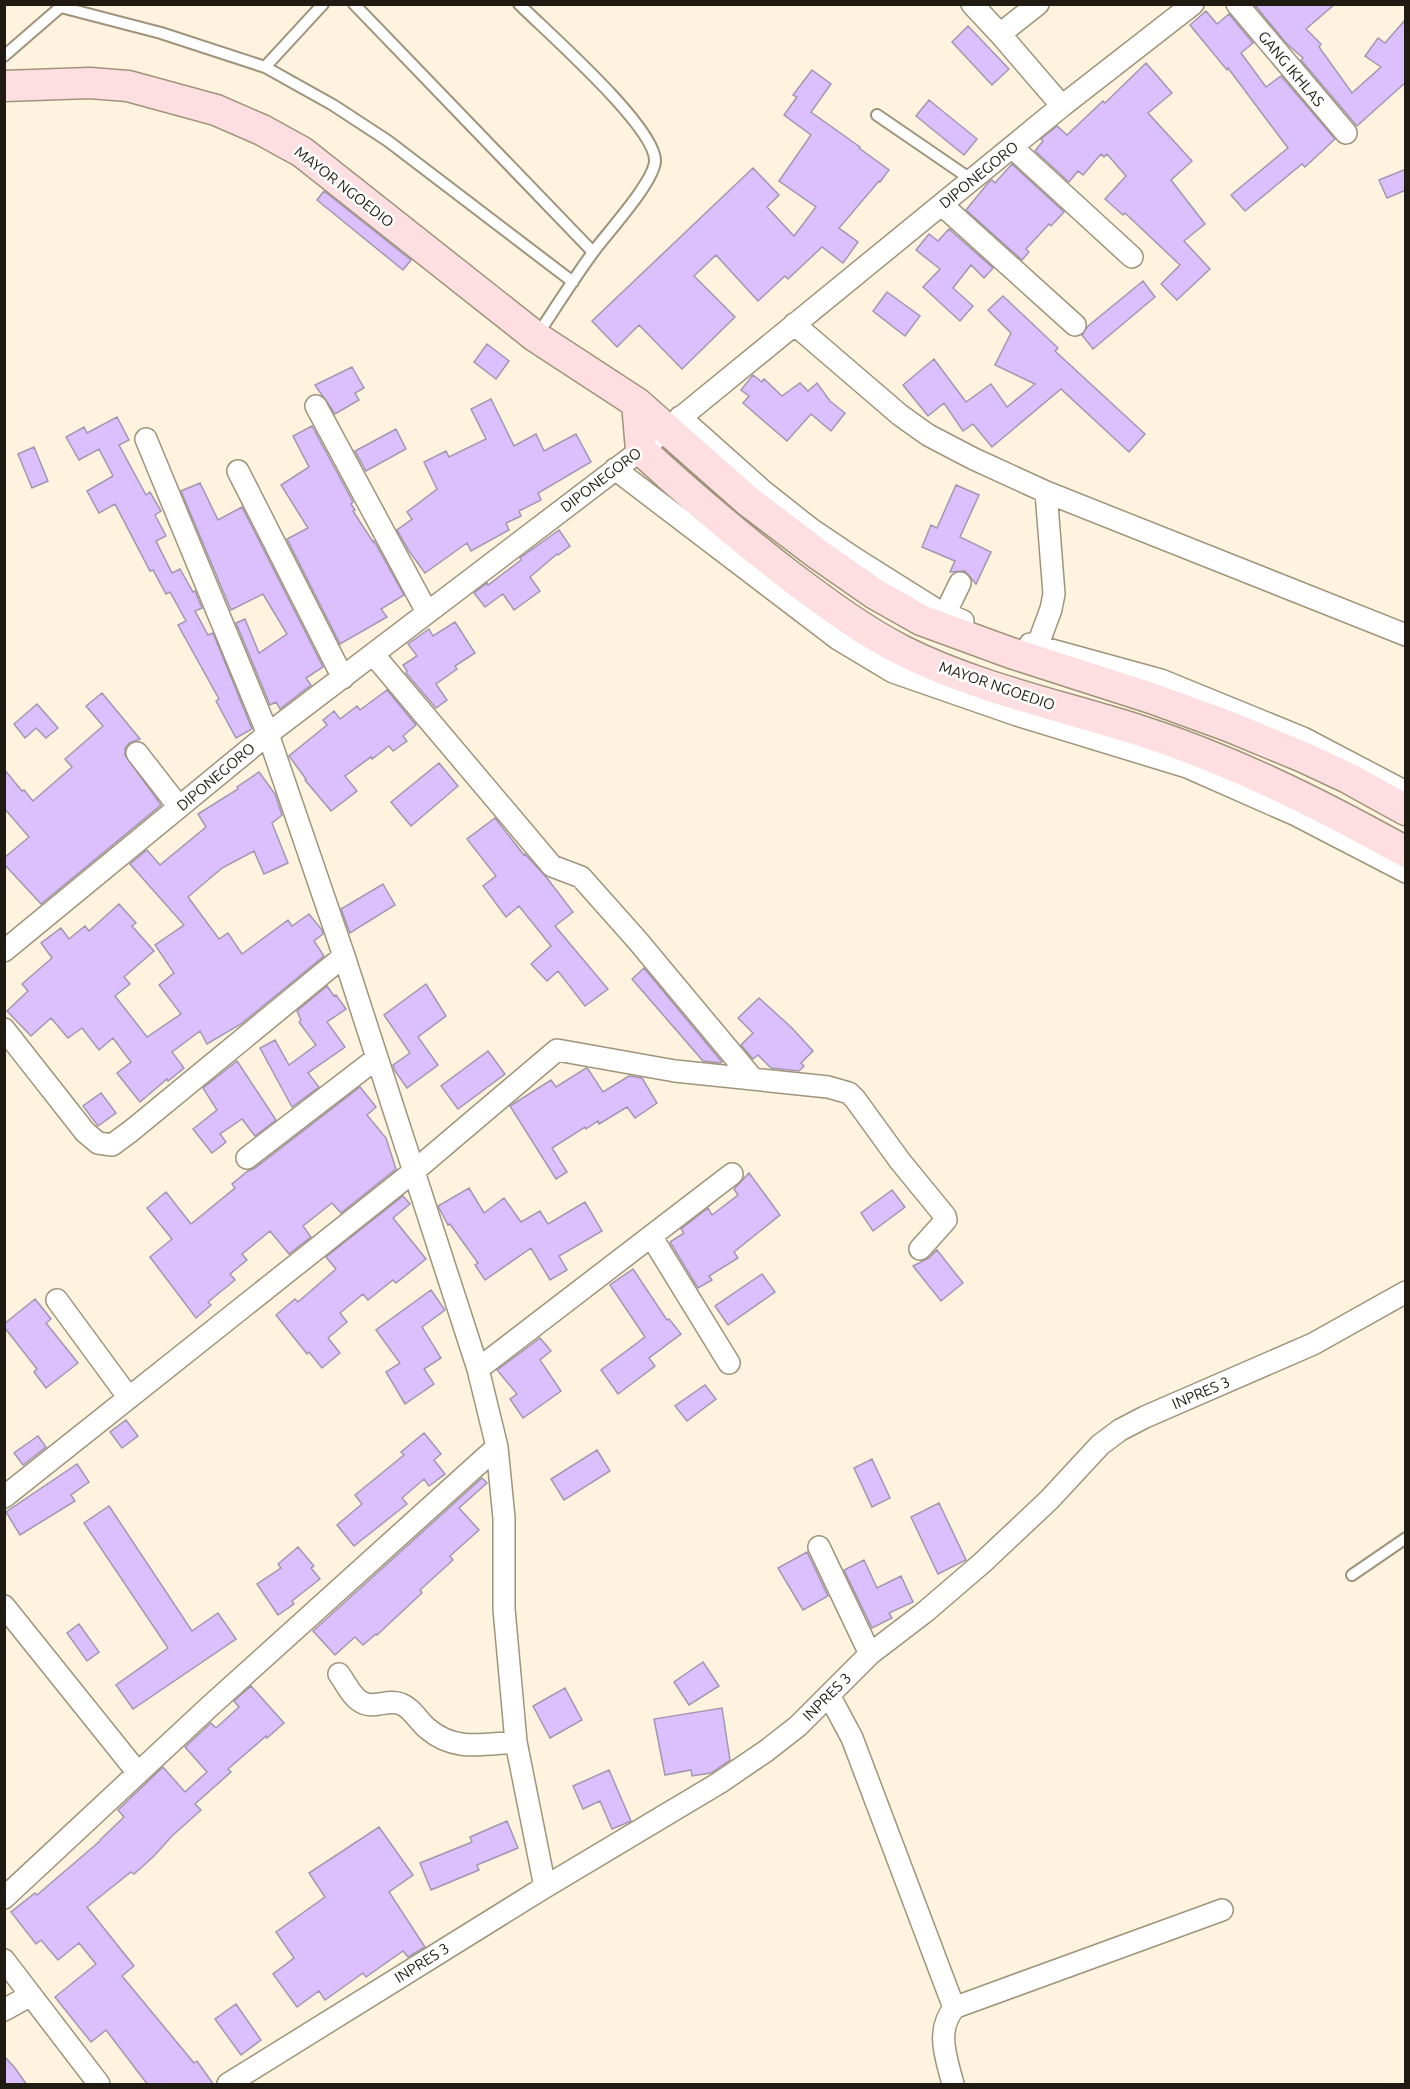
<svg xmlns="http://www.w3.org/2000/svg" width="1410" height="2089" font-family="Ubuntu,sans-serif">
<style>
.building{fill:#dbbffe;stroke:#a297b0;stroke-width:1.5}
.lines{fill:none;stroke-linecap:round;stroke-linejoin:round}
.lane-casing{stroke:#9f947b;stroke-width:14}
.street-casing{stroke:#9f947b;stroke-width:24}
.secondary-casing{stroke:#9f947b;stroke-width:33}
.lane{stroke:#fff;stroke-width:10}
.street{stroke:#fff;stroke-width:21}
.secondary{stroke:#fedfe1;stroke-width:30}
.labels{text-anchor:middle;stroke-width:5;stroke-linejoin:round;paint-order:stroke}
.street-label{font-size:15px;fill:#201b12;stroke:#fff}
</style>
<rect width="100%" height="100%" fill="#fdf3de"/>
<path class="building" d="M1254,4H1335L1306,29L1321,44L1319,47L1352,93L1381,67L1365,56L1378,38L1385,43L1406,19V82L1357,126L1301,60L1303,58L1286,43Z
M1206,11L1217,24L1229,14L1253,43L1241,53L1266,87L1281,76L1335,139L1305,167L1302,164L1245,211L1231,195L1288,148L1228,68L1227,70L1190,25Z
M968,26L1009,69L992,85L952,42Z
M1146,63L1172,93L1148,113L1192,161L1171,180L1205,224L1184,241L1210,269L1177,300L1161,284L1180,265L1125,213L1123,215L1105,199L1126,176L1107,154L1104,157L1101,154L1083,175L1078,171L1069,182L1035,151L1043,141L1041,139L1057,126L1067,135L1103,101L1105,103Z
M812,70L831,84L811,112L860,147L859,148L889,170L880,182L879,181L839,228L858,242L843,263L822,247L788,279L785,276L758,301L716,255L694,276L735,317L682,369L639,325L617,347L592,321L753,168L779,195L767,207L794,236L816,207L779,181L811,135L784,115L797,97L793,95Z
M929,100L977,139L964,155L916,116Z
M1012,164L1064,212L1051,226L1049,224L1026,249L1029,252L1022,260L966,210L988,183L992,180L995,183Z
M1406,169V190L1387,198L1379,180Z
M324,191L411,260L403,270L317,200Z
M949,229L993,268L984,278L971,265L953,288L973,306L960,321L923,287L940,269L916,250L929,234L938,241Z
M1143,281L1155,297L1093,349L1082,335L1087,327Z
M887,292L920,316L905,336L873,311Z
M1003,296L1058,348L1055,351L1145,434L1129,452L1061,389L992,447L973,424L963,431L944,403L928,416L903,385L934,359L966,402L991,384L1007,407L1035,384L995,365L1011,333L988,310Z
M487,344L509,361L496,379L474,362Z
M352,367L364,388L355,393L359,400L335,414L315,385Z
M753,375L762,382L764,379L782,396L800,383L808,391L817,383L830,401L845,413L831,431L811,414L787,441L743,403L749,396L741,390Z
M491,399L514,446L536,434L544,451L576,434L591,462L538,493L541,500L519,511L521,516L506,523L509,530L471,551L467,543L425,573L409,551L397,530L412,519L407,512L437,489L424,462L446,451L449,457L486,439L471,409Z
M117,417L129,440L119,445L146,495L150,492L161,511L155,515L166,536L156,541L172,573L180,569L193,592L195,591L202,608L195,611L208,635L213,633L252,729L236,738L216,701L219,699L178,625L186,621L170,592L166,594L153,570L150,571L115,504L99,513L87,491L113,476L99,449L79,460L66,437L84,427L87,433Z
M312,426L353,502L351,504L355,510L353,511L373,542L374,541L404,595L381,609L387,617L340,644L287,539L308,528L281,485L309,467L293,436Z
M396,429L406,449L366,471L355,451Z
M34,447L48,481L32,488L18,454Z
M200,483L218,520L242,507L323,667L306,678L311,685L280,709L276,702L270,705L236,623L245,619L259,653L287,634L263,594L231,610L181,491Z
M956,485L979,495L960,537L991,552L976,584L965,571L950,572L955,561L922,547L931,525L937,528Z
M559,530L570,546L558,555L557,554L530,577L540,591L514,610L503,594L485,607L474,593L487,583L488,585L521,560L520,558Z
M455,622L475,653L455,666L457,669L436,684L447,700L436,708L406,673L407,671L403,665L417,656L408,644L429,629L433,636Z
M387,690L416,725L403,736L407,741L393,751L389,746L372,759L371,757L345,776L357,791L331,811L305,780L306,779L289,756L327,725L323,720L334,711L340,719L357,706L360,710Z
M102,693L140,739L129,743L125,749V755L161,805L41,904L4,864V858L29,837L4,808V769L22,791L24,790L33,801L72,767L65,759L103,726L86,706Z
M37,704L58,728L46,738L36,728L25,738L14,724Z
M439,763L458,786L411,826L391,802Z
M259,772L275,794L282,815L272,823L288,863L264,874L254,851L222,868L188,897L219,939L228,933L242,954L288,920L292,926L309,914L322,930L323,934L314,941L324,956L241,1024L207,1044L200,1031L172,1052L184,1068L168,1081L167,1079L140,1102L117,1073L131,1062L113,1038L99,1050L82,1028L68,1038L51,1018L31,1036L7,1011L28,991L22,984L52,958L41,943L61,928L69,939L85,926L89,931L119,904L136,923L132,926L154,951L124,977L130,984L115,996L147,1037L181,1014L159,985L174,973L155,945L184,925L130,864L147,850L160,865L206,827L198,814L238,789L237,787Z
M495,818L524,855L525,854L547,878L573,912L555,926L608,989L585,1006L558,971L547,981L531,964L551,946L519,906L506,917L483,886L496,876L467,839Z
M383,884L395,905L350,933L341,909Z
M644,968L722,1062L721,1063L703,1061L632,979Z
M426,984L446,1016L418,1037L438,1065L407,1088L395,1071L393,1065L410,1053L384,1015Z
M327,986L334,996L336,995L346,1009L327,1022L345,1047L308,1073L319,1087L292,1107L260,1048L275,1040L289,1065L316,1045L299,1022L301,1020L297,1011Z
M759,998L792,1028L813,1051L801,1063L804,1066L799,1071L771,1068L758,1055L753,1059L741,1045L753,1033L738,1018Z
M488,1051L505,1074L458,1109L441,1086Z
M237,1061L276,1120L255,1136L242,1119L220,1134L226,1142L212,1153L193,1129L217,1110L203,1088Z
M586,1068L588,1069L603,1092L629,1076L642,1078L657,1103L635,1118L627,1107L599,1124L598,1121L586,1129L585,1127L552,1148L567,1172L556,1179L510,1106L551,1080L556,1087Z
M360,1087L376,1107L367,1115L386,1138L396,1169L341,1213L332,1203L303,1226L311,1237L289,1254L270,1231L242,1254L247,1260L230,1274L235,1280L208,1302L211,1305L196,1318L150,1257L172,1239L147,1208L166,1192L191,1224L235,1188L232,1184L248,1171L255,1168Z
M101,1093L116,1113L98,1126L83,1106Z
M749,1173L780,1215L734,1252L738,1258L709,1276L712,1280L698,1288L670,1242L684,1233L681,1229L708,1208L712,1215L738,1195L734,1189Z
M469,1188L484,1213L504,1198L521,1222L540,1211L548,1224L585,1202L602,1231L559,1256L567,1270L550,1280L531,1248L485,1280L475,1265L478,1263L450,1224L448,1225L438,1206Z
M892,1190L905,1207L873,1231L861,1213Z
M403,1196L410,1204L393,1218L426,1259L396,1283L393,1280L368,1300L363,1294L340,1313L347,1322L328,1338L340,1353L322,1368L309,1352L307,1354L276,1315L295,1299L298,1302L336,1269L326,1257Z
M937,1250L963,1283L941,1301L913,1266L929,1258Z
M633,1269L667,1320L669,1319L681,1334L649,1358L655,1366L618,1394L601,1370L645,1337L610,1285Z
M762,1274L775,1292L728,1325L715,1306Z
M431,1290L445,1310L422,1327L441,1358L424,1369L434,1384L405,1404L386,1372L400,1363L376,1330Z
M35,1299L51,1319L46,1323L78,1363L46,1388L34,1372L37,1369L4,1327V1324Z
M540,1338L551,1351L540,1360L561,1391L523,1418L510,1399L517,1394L497,1370Z
M705,1385L716,1399L687,1421L675,1406Z
M126,1420L138,1436L122,1448L110,1432Z
M424,1433L441,1454L434,1460L445,1474L429,1486L424,1479L402,1498L407,1504L354,1546L337,1525L362,1504L355,1495L404,1455L401,1452Z
M38,1436L46,1447L23,1465L14,1453Z
M597,1450L610,1471L564,1500L551,1479Z
M872,1459L890,1498L872,1507L854,1468Z
M77,1464L89,1482L71,1495L75,1501L20,1535L6,1512Z
M482,1478L487,1483L459,1508L479,1530L450,1556L453,1560L420,1590L422,1593L377,1635L376,1634L363,1645L355,1637L335,1655L313,1631Z
M939,1503L966,1560L938,1574L911,1517Z
M109,1506L192,1631L218,1613L236,1639L133,1709L116,1685L168,1648L84,1523Z
M298,1547L314,1566L311,1568L320,1579L292,1601L294,1604L278,1615L257,1584L281,1568L278,1564Z
M807,1552L828,1596L803,1610L778,1568Z
M864,1560L877,1588L901,1576L913,1602L889,1613L892,1618L872,1628L844,1570Z
M79,1624L99,1652L87,1661L67,1633Z
M703,1662L719,1686L689,1705L674,1682Z
M251,1686L284,1723L267,1738L266,1736L228,1769L231,1772L195,1804L201,1810L172,1836L153,1857L134,1874L131,1872L87,1907L134,1966L122,1976L194,2063L197,2061L214,2085H148L106,2030L91,2042L55,1997L96,1964L79,1943L58,1960L41,1940L36,1944L11,1912L35,1893L37,1895L100,1841V1840L124,1817L118,1810L163,1767L185,1792L207,1772L185,1747L211,1723L216,1728L239,1707L234,1701Z
M565,1688L582,1720L550,1738L533,1706Z
M722,1708L730,1760L711,1773L692,1776L691,1770L665,1775L654,1719Z
M609,1770L631,1821L612,1829L600,1801L583,1809L573,1786Z
M507,1821L518,1848L477,1865L479,1870L431,1890L420,1863L472,1842L470,1837Z
M379,1827L413,1875L389,1892L425,1947L408,1957L403,1951L366,1977L363,1973L325,2000L319,1991L297,2007L273,1974L294,1958L276,1932L325,1897L309,1873Z
M236,2004L261,2040L241,2055L215,2019Z
M4,2056L15,2068L27,2085H4Z"/>
<g class="lines">
<g class="lane-casing">
<path id="lane" d="M354,4L593,252
M519,4C546,31 656,127 655,161C654,182 608,232 594,251C574,278 556,307 538,334
M61,7L161,33L265,67L333,105L388,141L573,282
M4,56L64,4
M265,67L323,4
M877,115L972,180
M1352,1575L1406,1538"/>
</g>
<g class="street-casing">
<path id="street" d="M972,4L1000,34L1062,106
M1237,4L1346,133
M1000,34L1038,4
M1013,148L1132,257
M942,205L1075,325
M794,324L900,415L928,435L974,459L1046,492L1406,635
M316,406L427,612
M680,417L763,491L811,529L854,558L935,609L963,621
M146,439L268,734L344,956L478,1369L497,1447L504,1518V1609L516,1742L545,1887
M615,469L838,639L893,672L1017,715L1187,767L1296,815L1406,872
M238,471L343,678
M945,614L960,583
M1030,644L1161,680L1303,738L1406,792
M1037,647L1051,609L1054,594L1046,492
M373,654L552,866L581,877L637,940L753,1079
M137,753L179,807
M4,951L268,734L641,450L1062,106L1193,4
M4,1029L85,1132L98,1143L112,1145L131,1131L344,956
M247,1158L377,1058
M651,1236L729,1363
M57,1300L129,1398
M478,1369L732,1174
M4,1497L413,1172L557,1050L675,1071L828,1087L849,1093L855,1099L900,1161L945,1216L946,1220L920,1249
M819,1547L870,1654
M4,1606L138,1773
M339,1674C350,1689 356,1709 379,1704C386,1703 394,1701 401,1704C412,1708 419,1722 428,1729C455,1752 483,1744 516,1742
M829,1695L852,1738L953,2005L956,2007L1222,1910
M4,1898L209,1707L497,1447
M4,1960L99,2084
M4,2010L31,1995
M228,2084L545,1887L719,1783L766,1751L798,1726L870,1654L925,1612L982,1563L1049,1500L1100,1445L1120,1430L1145,1417L1313,1344L1406,1292
M953,2084C946,2057 935,2030 955,2007"/>
</g>
<g class="secondary-casing">
<path id="secondary" d="M4,86L90,83L128,86L216,110L262,130L302,152L536,337L637,403L748,501L819,555L875,594L921,620L1011,653L1151,698L1228,726L1303,757L1348,778L1406,810
M637,403L641,450C689,494 738,536 790,576C826,603 862,630 903,651C977,688 1059,705 1138,730C1232,760 1320,804 1406,852"/>
</g>
<use href="#lane" class="lane"/>
<use href="#street" class="street"/>
<use href="#secondary" class="secondary"/>
</g>
<g class="labels">
<g class="street-label">
<text transform="translate(1291 69) rotate(50)" y="5">GANG IKHLAS</text>
<text transform="translate(979 175) rotate(-39)" y="5">DIPONEGORO</text>
<text transform="translate(344 187) rotate(38)" y="5">MAYOR NGOEDIO</text>
<text transform="translate(601 480) rotate(-37)" y="5">DIPONEGORO</text>
<text transform="translate(997 686) rotate(19)" y="5">MAYOR NGOEDIO</text>
<text transform="translate(216 777) rotate(-40)" y="5">DIPONEGORO</text>
<text transform="translate(1201 1393) rotate(-23)" y="5">INPRES 3</text>
<text transform="translate(827 1697) rotate(-45)" y="5">INPRES 3</text>
<text transform="translate(422 1963) rotate(-32)" y="5">INPRES 3</text>
</g>
</g>
<rect width="1410" height="2089" fill="none" stroke="#201b12" stroke-width="12"/>
</svg>
